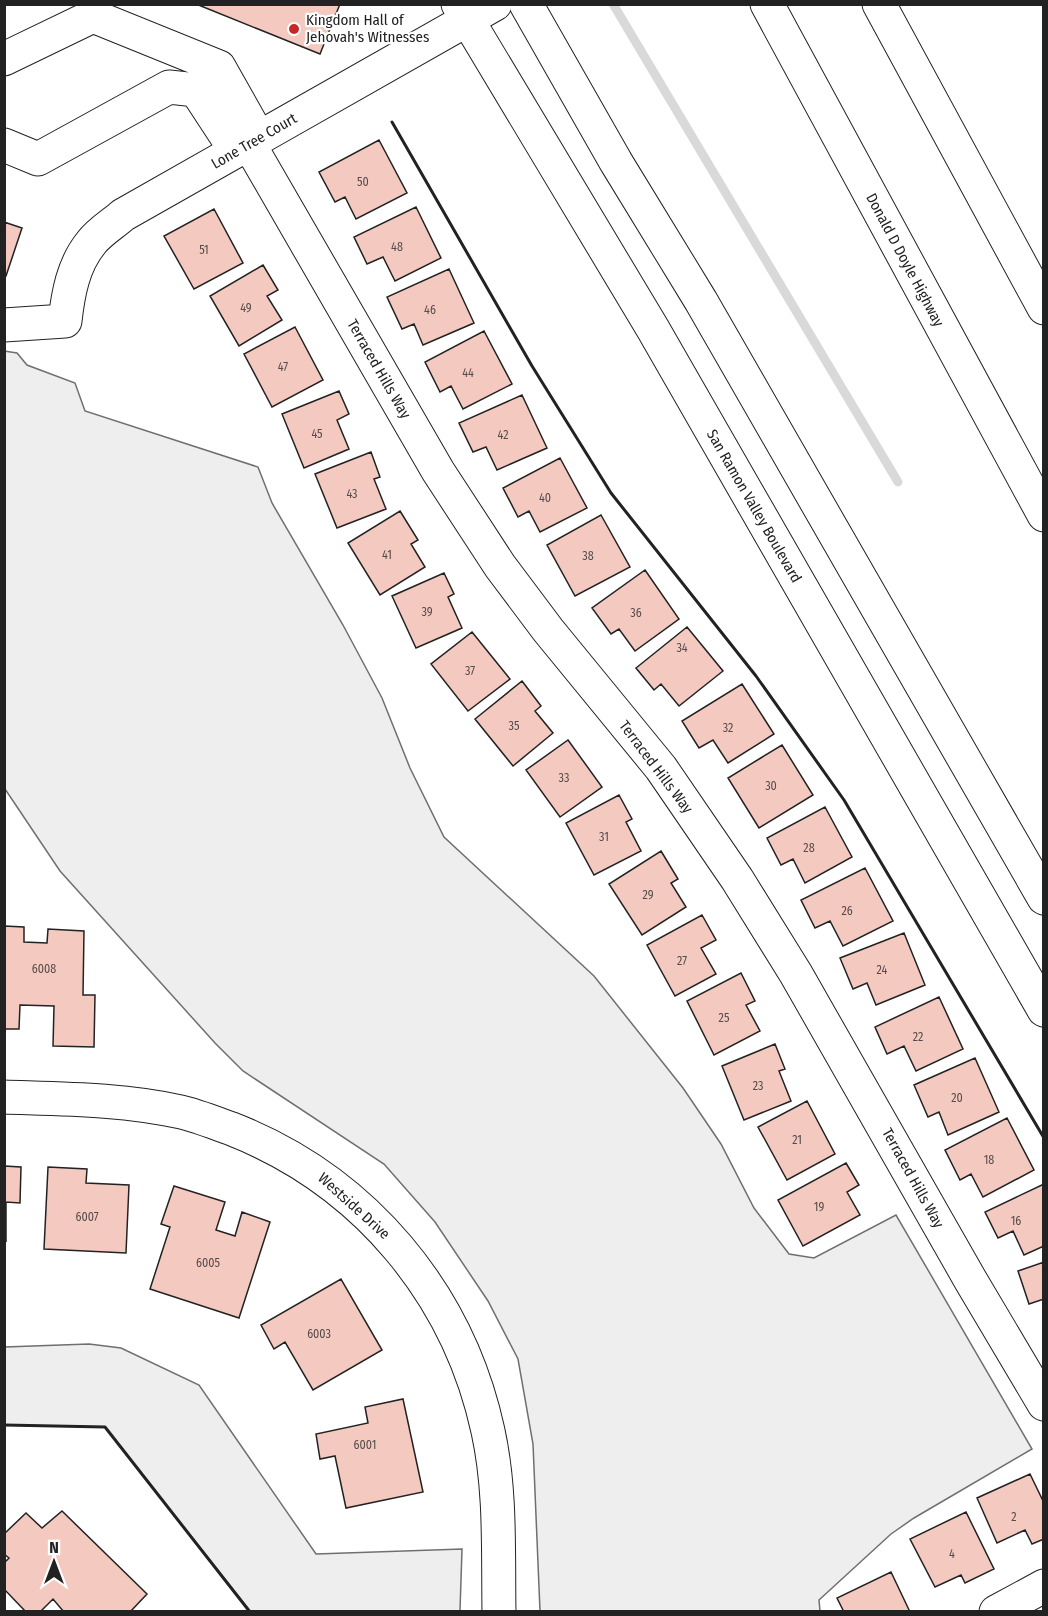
<svg xmlns="http://www.w3.org/2000/svg" width="1048" height="1616" font-family="'Fira Sans Condensed',sans-serif">
<style>
.green{fill:#eee;stroke:#6f6f6f;stroke-width:1.5}
.lines{fill:none;stroke-linecap:round;stroke-linejoin:round}
.stream{stroke:#d9d9d9;stroke-width:9}
.building{fill:#f3c9c0;stroke:#222;stroke-width:1.5}
.minor-casing{stroke:#222;stroke-width:35}
.major-casing{stroke:#222;stroke-width:35}
.highway-casing{stroke:#222;stroke-width:35}
.minor{stroke:#fff;stroke-width:33}
.major{stroke:#fff;stroke-width:33}
.highway{stroke:#fff;stroke-width:33}
.wall{stroke:#222;stroke-width:3}
.poi-dot{fill:#c62828;stroke:#fff;stroke-width:2}
.labels{text-anchor:middle;stroke-width:4.5;stroke-linejoin:round;paint-order:stroke}
.number-label{font-size:12px;fill:#564c4a}
.poi-label{font-size:15px;fill:#222;stroke:#fff;text-anchor:start}
.street-label{font-size:15px;fill:#222;stroke:#fff}
</style>
<rect width="100%" height="100%" fill="#fff"/>
<path class="green" d="M4,351L17,353L27,365L75,383L85,411L258,467L272,503L343,625L382,698L410,768L444,837L594,976L683,1088L721,1144L754,1208L789,1254L814,1258L896,1215L1032,1449L914,1518L891,1534L819,1600L820,1611H540L533,1444L518,1359L488,1301L435,1222L384,1164L243,1071L215,1043L60,871L5,789Z
M89,1344L121,1348L199,1385L316,1554L462,1549L460,1611H250L105,1427L5,1425V1347Z"/>
<g class="lines">
<path class="stream" d="M613,4L898,482"/>
</g>
<path class="building" d="M196,4H340L320,54Z
M379,140L407,193L356,219L345,197L335,202L319,172Z
M416,207L441,258L395,281L383,257L367,264L354,237Z
M214,209L243,263L194,289L164,236Z
M4,222L22,228L6,276H4Z
M263,265L278,290L267,296L282,320L239,346L210,296Z
M449,269L474,323L423,345L414,324L402,329L387,297Z
M295,327L323,380L272,407L244,354Z
M484,331L512,384L463,409L451,386L440,392L425,362Z
M339,391L349,414L337,420L349,449L304,468L282,414Z
M522,395L547,448L497,470L486,447L473,452L459,423Z
M371,452L380,477L374,479L386,509L337,528L315,474Z
M560,458L587,508L540,532L529,511L518,517L503,488Z
M400,511L418,540L411,544L425,567L380,595L348,543Z
M601,515L630,567L575,596L547,545Z
M645,570L679,619L635,651L619,629L611,634L592,608Z
M444,573L454,594L448,597L462,628L416,648L392,596Z
M687,627L723,671L679,706L661,684L654,690L636,668Z
M472,632L510,679L468,711L431,664Z
M522,681L541,706L535,711L553,733L513,766L475,719Z
M742,684L774,734L728,763L713,740L699,748L682,721Z
M568,740L602,787L560,817L526,770Z
M782,745L813,795L759,828L728,778Z
M619,795L632,819L626,822L641,851L594,875L566,823Z
M825,807L852,857L805,883L793,859L781,865L767,838Z
M661,851L678,879L671,883L686,907L642,935L609,884Z
M865,868L893,921L843,946L830,921L815,928L801,900Z
M702,915L716,940L701,948L716,974L675,996L647,945Z
M4,926L24,927V942L47,943L48,929L84,931L83,995H95L94,1047L53,1046L54,1006L20,1005L19,1029H4Z
M904,933L925,985L876,1005L867,983L853,989L840,958Z
M741,973L755,1001L746,1005L760,1031L714,1055L687,1001Z
M939,997L963,1049L916,1071L904,1046L887,1054L875,1027Z
M775,1044L785,1069L779,1071L791,1101L744,1120L722,1066Z
M975,1058L999,1112L948,1135L939,1112L928,1117L914,1085Z
M807,1101L835,1154L787,1180L758,1127Z
M1007,1118L1034,1170L983,1197L971,1174L960,1180L945,1150Z
M846,1163L859,1185L847,1192L860,1215L803,1246L778,1200Z
M4,1166L21,1167L20,1203L6,1202V1242Z
M48,1167L87,1169L86,1183L129,1185L126,1253L44,1249Z
M1044,1184V1246L1024,1255L1013,1231L998,1238L985,1212Z
M174,1186L225,1202L216,1230L235,1236L242,1212L270,1222L239,1318L150,1289L170,1227L161,1224Z
M1044,1262V1299L1029,1304L1018,1271Z
M341,1279L382,1350L313,1390L285,1342L274,1349L261,1325Z
M403,1399L423,1492L346,1508L335,1456L320,1459L316,1434L368,1423L365,1407Z
M1030,1474L1044,1503V1539L1032,1544L1025,1530L997,1543L977,1498Z
M62,1511L147,1594L130,1612H64L53,1599L40,1612H26L4,1589V1563L9,1558L4,1554V1534L26,1513L42,1528Z
M966,1512L994,1569L965,1583L961,1575L935,1587L910,1539Z
M891,1572L910,1612H844L837,1598Z"/>
<g class="lines">
<g class="minor-casing">
<path id="minor" d="M4,59L93,16L219,67L259,138
M249,144L438,471L500,566L548,630L661,768L737,879L796,974L971,1281L1044,1404
M4,145L38,159L169,87L196,90L236,151
M4,325L65,321C68,294 73,265 91,243C99,232 113,224 123,215L495,4
M4,1097C63,1099 123,1099 181,1112C198,1116 215,1123 232,1129C364,1181 458,1293 488,1431C501,1490 498,1551 499,1612
M996,1612L1044,1586"/>
</g>
<g class="major-casing">
<path id="major" d="M458,4L653,329L1044,1010
M526,4L616,162L701,301L1044,898"/>
</g>
<g class="highway-casing">
<path id="highway" d="M767,4L1044,515
M879,4L1044,308"/>
</g>
<use href="#minor" class="minor"/>
<use href="#major" class="major"/>
<use href="#highway" class="highway"/>
<path class="wall" d="M392,122L532,366L611,493L756,676L844,800L1044,1138
M4,1425L105,1427L250,1612"/>
</g>
<circle class="poi-dot" cx="294" cy="29" r="6"/>
<g class="labels">
<g class="number-label">
<text x="363" y="186">50</text>
<text x="397" y="251">48</text>
<text x="204" y="254">51</text>
<text x="246" y="312">49</text>
<text x="430" y="314">46</text>
<text x="283" y="371">47</text>
<text x="468" y="377">44</text>
<text x="317" y="438">45</text>
<text x="503" y="439">42</text>
<text x="352" y="498">43</text>
<text x="545" y="502">40</text>
<text x="387" y="559">41</text>
<text x="588" y="560">38</text>
<text x="427" y="616">39</text>
<text x="636" y="617">36</text>
<text x="682" y="652">34</text>
<text x="470" y="675">37</text>
<text x="514" y="730">35</text>
<text x="728" y="732">32</text>
<text x="564" y="782">33</text>
<text x="771" y="790">30</text>
<text x="604" y="841">31</text>
<text x="809" y="852">28</text>
<text x="648" y="899">29</text>
<text x="847" y="915">26</text>
<text x="682" y="965">27</text>
<text x="44" y="973">6008</text>
<text x="882" y="974">24</text>
<text x="724" y="1022">25</text>
<text x="918" y="1041">22</text>
<text x="758" y="1090">23</text>
<text x="957" y="1102">20</text>
<text x="797" y="1144">21</text>
<text x="989" y="1164">18</text>
<text x="819" y="1211">19</text>
<text x="87" y="1221">6007</text>
<text x="1016" y="1225">16</text>
<text x="208" y="1267">6005</text>
<text x="319" y="1338">6003</text>
<text x="365" y="1449">6001</text>
<text x="1014" y="1521">2</text>
<text x="952" y="1558">4</text>
</g>
<g class="poi-label">
<text x="306" y="25">Kingdom Hall of<tspan x="306" dy="17">Jehovah's Witnesses</tspan></text>
</g>
<g class="street-label">
<text transform="translate(254 141) rotate(-30)" y="5">Lone Tree Court</text>
<text transform="translate(905 260) rotate(62)" y="5">Donald D Doyle Highway</text>
<text transform="translate(379 369) rotate(60)" y="5">Terraced Hills Way</text>
<text transform="translate(754 506) rotate(60)" y="5">San Ramon Valley Boulevard</text>
<text transform="translate(656 767) rotate(53)" y="5">Terraced Hills Way</text>
<text transform="translate(913 1178) rotate(61)" y="5">Terraced Hills Way</text>
<text transform="translate(354 1206) rotate(42)" y="5">Westside Drive</text>
</g>
</g>
<rect width="1048" height="1616" fill="none" stroke="#222222" stroke-width="12"/>
<g transform="translate(54 1562)" stroke="#ffffff" stroke-width="4.5" paint-order="stroke">
<path d="M0-4.5L10 22L0 15L-10 22Z" fill="#222222"/>
<text y="-9" font-size="16" font-weight="bold" text-anchor="middle" fill="#222222">N</text>
</g>
</svg>
